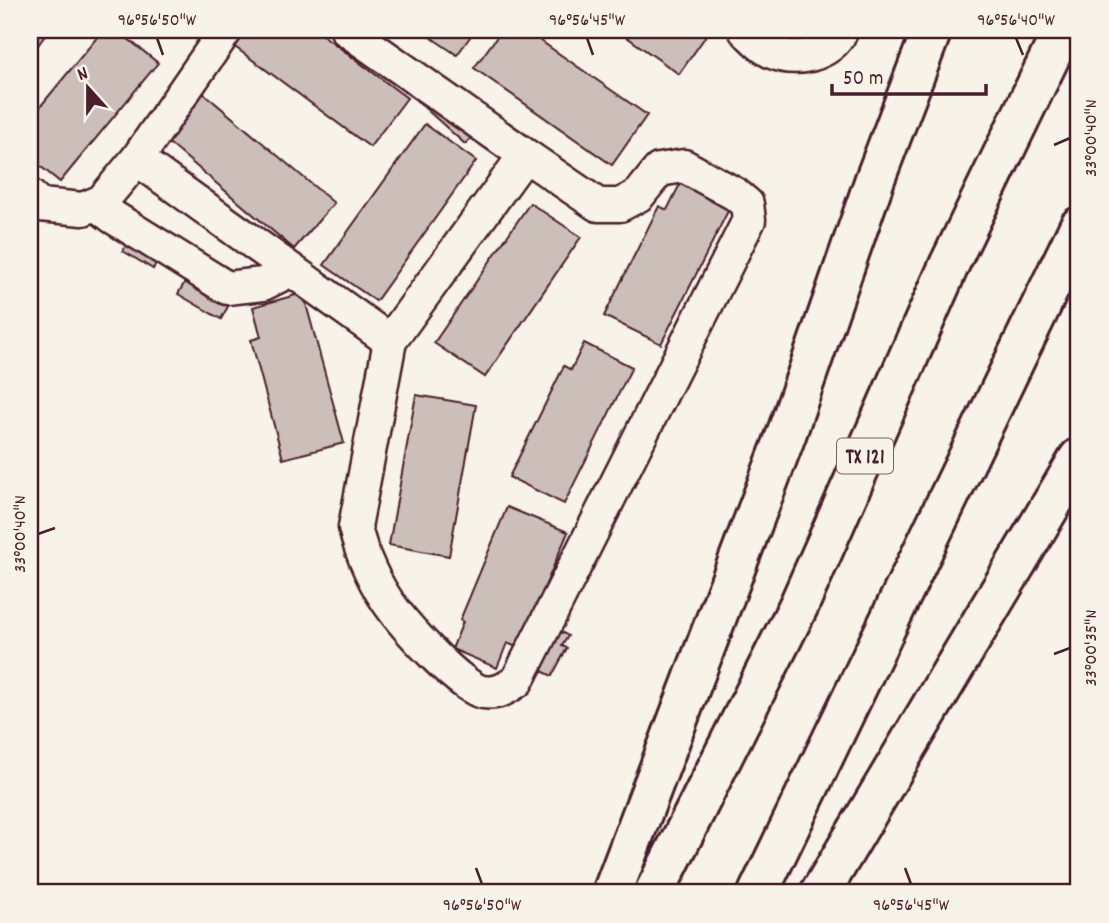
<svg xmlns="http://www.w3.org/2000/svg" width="1109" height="923" font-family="Dekko,sans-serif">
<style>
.building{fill:#ccbfb9;stroke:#4a1f2b;stroke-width:2}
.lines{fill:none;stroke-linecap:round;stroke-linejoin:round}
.minor-casing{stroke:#4a1f2b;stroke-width:37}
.highway-casing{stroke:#4a1f2b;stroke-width:44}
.minor{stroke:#f7f3e8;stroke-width:32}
.highway{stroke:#f7f3e8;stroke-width:38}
.ticks{fill:none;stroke:#4a1f2b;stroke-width:2.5}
.labels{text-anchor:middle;stroke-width:6;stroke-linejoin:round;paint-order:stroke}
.shield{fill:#f7f3e8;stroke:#7e5f64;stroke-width:2}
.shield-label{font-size:21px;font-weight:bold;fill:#4a1f2b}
.neatline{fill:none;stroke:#4a1f2b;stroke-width:2.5}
.ticks-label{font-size:18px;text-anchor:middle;fill:#4a1f2b}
</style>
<rect width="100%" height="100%" fill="#f7f3e8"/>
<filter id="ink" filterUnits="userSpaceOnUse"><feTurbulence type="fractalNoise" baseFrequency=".0143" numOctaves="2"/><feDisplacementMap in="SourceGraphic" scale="14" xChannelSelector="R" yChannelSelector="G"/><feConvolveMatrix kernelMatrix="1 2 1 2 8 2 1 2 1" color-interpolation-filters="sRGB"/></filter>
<g filter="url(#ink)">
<path class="building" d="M30,30H49L30,56Z
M103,30H117L158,63L60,182L30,158V142L40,129L30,119Z
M242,30H316L407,98L370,147L231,44Z
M420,30H475L457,55Z
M502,30H525L647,115L612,165L474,68Z
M617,30H710L679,74Z
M428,88L477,132L465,144L417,101Z
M202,92L334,203L294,249L163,138Z
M425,124L476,161L376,301L324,265Z
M681,182L730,207L661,344L604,316L659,206L667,210Z
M530,203L581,237L485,377L434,343Z
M130,239L160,257L153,269L123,251Z
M188,277L231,301L221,319L178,294Z
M303,293L344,443L283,459L251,340L261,337L253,307Z
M584,343L632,367L564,504L509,477L564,366L571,370Z
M416,395L476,405L449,556L389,545Z
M507,507L568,532L519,648L507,643L497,668L452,649L463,622L460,620Z
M560,631L568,636L562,646L567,648L552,676L540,670Z"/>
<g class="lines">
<g class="minor-casing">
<path id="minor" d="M347,30L525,155
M745,30C752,36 761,47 770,51C795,63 829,56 842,30
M525,155L598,205H620L639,195L659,170L684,166L735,194L747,204L749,220L517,681C505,689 498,694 483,692C462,689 407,628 393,609C376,587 361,554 355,527L390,341Z
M137,159L390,341
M30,196L40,205L83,209L102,201L137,159L226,30
M96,204L113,217L227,288L263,284L291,270"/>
</g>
<g class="highway-casing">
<path id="highway" d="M612,893L786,435L875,179L932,30
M654,893L799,605L950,263L1063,30
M758,893L1079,227
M820,893L1079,458"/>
</g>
<use href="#minor" class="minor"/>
<use href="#highway" class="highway"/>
</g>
</g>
<path class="ticks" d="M157,38L163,55M587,38L593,55M1016,38L1023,55M1054,145L1070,138M38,534L55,528M1054,654L1070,648M476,868L482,884M905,868L911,884"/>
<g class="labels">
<rect class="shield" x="837" y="438.5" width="56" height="35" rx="5"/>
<g class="shield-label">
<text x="865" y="463">TX 121</text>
</g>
</g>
<rect width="1109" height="923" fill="none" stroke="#f7f3e8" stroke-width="77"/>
<g transform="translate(88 88) rotate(339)" stroke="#f7f3e8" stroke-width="5" paint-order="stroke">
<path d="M0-5L12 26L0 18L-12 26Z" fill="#4a1f2b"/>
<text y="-10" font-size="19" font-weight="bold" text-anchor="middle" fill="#4a1f2b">N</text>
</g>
<path d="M832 84v10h154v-10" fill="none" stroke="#4a1f2b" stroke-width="3.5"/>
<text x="843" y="84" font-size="21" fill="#4a1f2b" stroke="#f7f3e8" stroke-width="5" paint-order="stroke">50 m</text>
<rect x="38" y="38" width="1032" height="846" class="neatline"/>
<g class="ticks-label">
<text x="157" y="25">96°56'50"W</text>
<text x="587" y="25">96°56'45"W</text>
<text x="1016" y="25">96°56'40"W</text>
<text transform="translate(1090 138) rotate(-90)" y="6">33°00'40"N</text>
<text transform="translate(19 534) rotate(-90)" y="6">33°00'40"N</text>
<text transform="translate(1090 648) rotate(-90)" y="6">33°00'35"N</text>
<text x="482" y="910">96°56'50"W</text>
<text x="911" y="910">96°56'45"W</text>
</g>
</svg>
